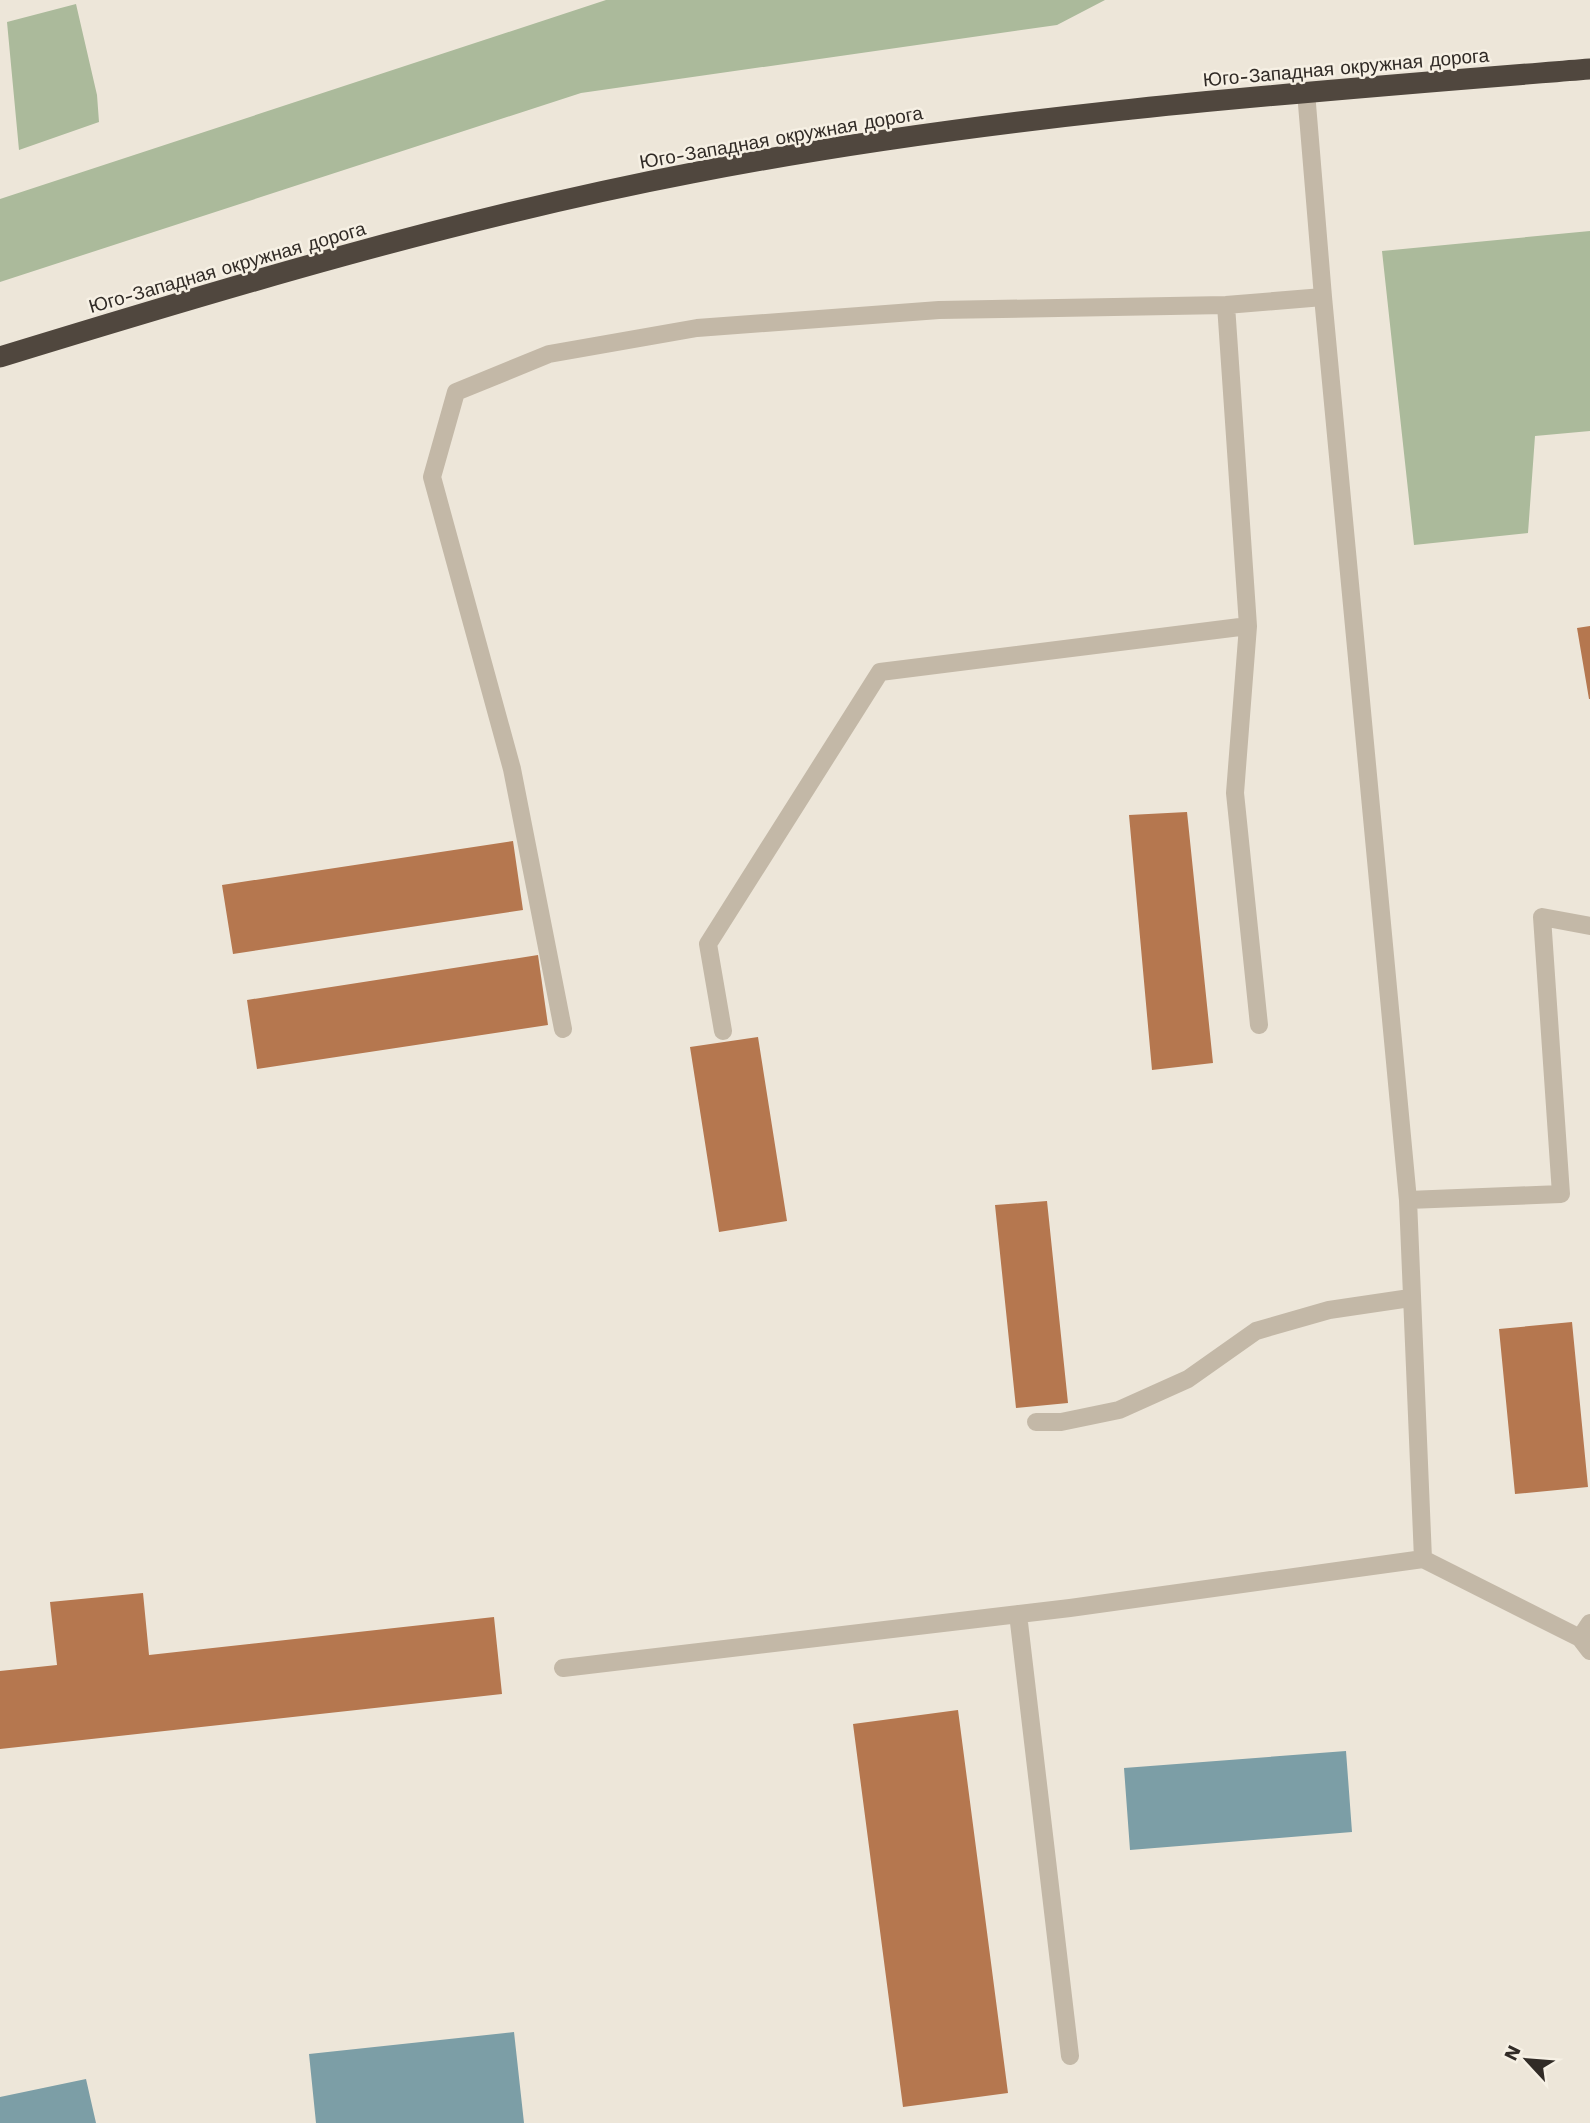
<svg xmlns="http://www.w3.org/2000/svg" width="1590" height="2123" font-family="'Work Sans',sans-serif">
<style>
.green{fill:#abba9b}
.water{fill:#7c9ea6}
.building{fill:#b5774f}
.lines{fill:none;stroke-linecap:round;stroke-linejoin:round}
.minor{stroke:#c3b8a7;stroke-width:18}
.highway{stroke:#50473e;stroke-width:21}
.labels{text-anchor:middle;stroke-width:5;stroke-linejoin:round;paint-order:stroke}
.street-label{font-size:19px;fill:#312b26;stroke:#f6f0e4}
</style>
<rect width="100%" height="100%" fill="#ede6d9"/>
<path class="green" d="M606,0H1105L1057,25L581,93L0,282V199Z
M76,4L97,95L99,122L19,150L7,22Z
M1590,231V431L1535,436L1528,533L1414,545L1382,251Z"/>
<path class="water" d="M1346,1751L1352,1832L1130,1850L1124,1768Z
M514,2032L524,2123H316L309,2054Z
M86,2079L96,2123H0V2097Z"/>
<path class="building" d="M1590,626V699H1589L1577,628Z
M1187,812L1213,1063L1152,1070L1129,815Z
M513,841L523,910L233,954L222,885Z
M538,955L548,1025L257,1069L247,1000Z
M758,1037L787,1221L719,1232L690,1047Z
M1047,1201L1068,1403L1016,1408L995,1205Z
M1572,1322L1588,1487L1515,1494L1499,1329Z
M143,1593L149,1655L494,1617L502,1694L0,1749V1671L57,1665L50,1602Z
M958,1710L1008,2093L903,2107L853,1724Z"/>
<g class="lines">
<path class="minor" d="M1306,92L1323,297L1408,1200L1423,1559
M1248,626L1235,793L1259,1025
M563,1029L512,769L432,477L456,392L549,354L697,328L939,310L1226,305L1323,297
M723,1031L708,944L880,672L1248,626L1226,305
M1408,1200L1561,1194L1542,917L1590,926
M1036,1422H1061L1119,1410L1188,1379L1256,1331L1329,1310L1410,1298
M1018,1614L1070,2056
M1580,1638L1590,1623
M563,1668L1070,1608L1423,1559L1580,1638L1590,1651"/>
<path class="highway" d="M0,357C228,287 458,218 692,173C989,115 1290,93 1590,69"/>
</g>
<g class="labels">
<g class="street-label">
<text transform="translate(1346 67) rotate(-5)" y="7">Юго-Западная окружная дорога</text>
<text transform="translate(781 137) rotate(-10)" y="7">Юго-Западная окружная дорога</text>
<text transform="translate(227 267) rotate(-16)" y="7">Юго-Западная окружная дорога</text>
</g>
</g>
<g transform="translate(1527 2060) rotate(296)" stroke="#f6f0e4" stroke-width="5" paint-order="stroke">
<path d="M0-5L12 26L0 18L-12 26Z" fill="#312b26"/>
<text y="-10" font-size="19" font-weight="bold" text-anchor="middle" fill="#312b26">N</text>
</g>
</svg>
